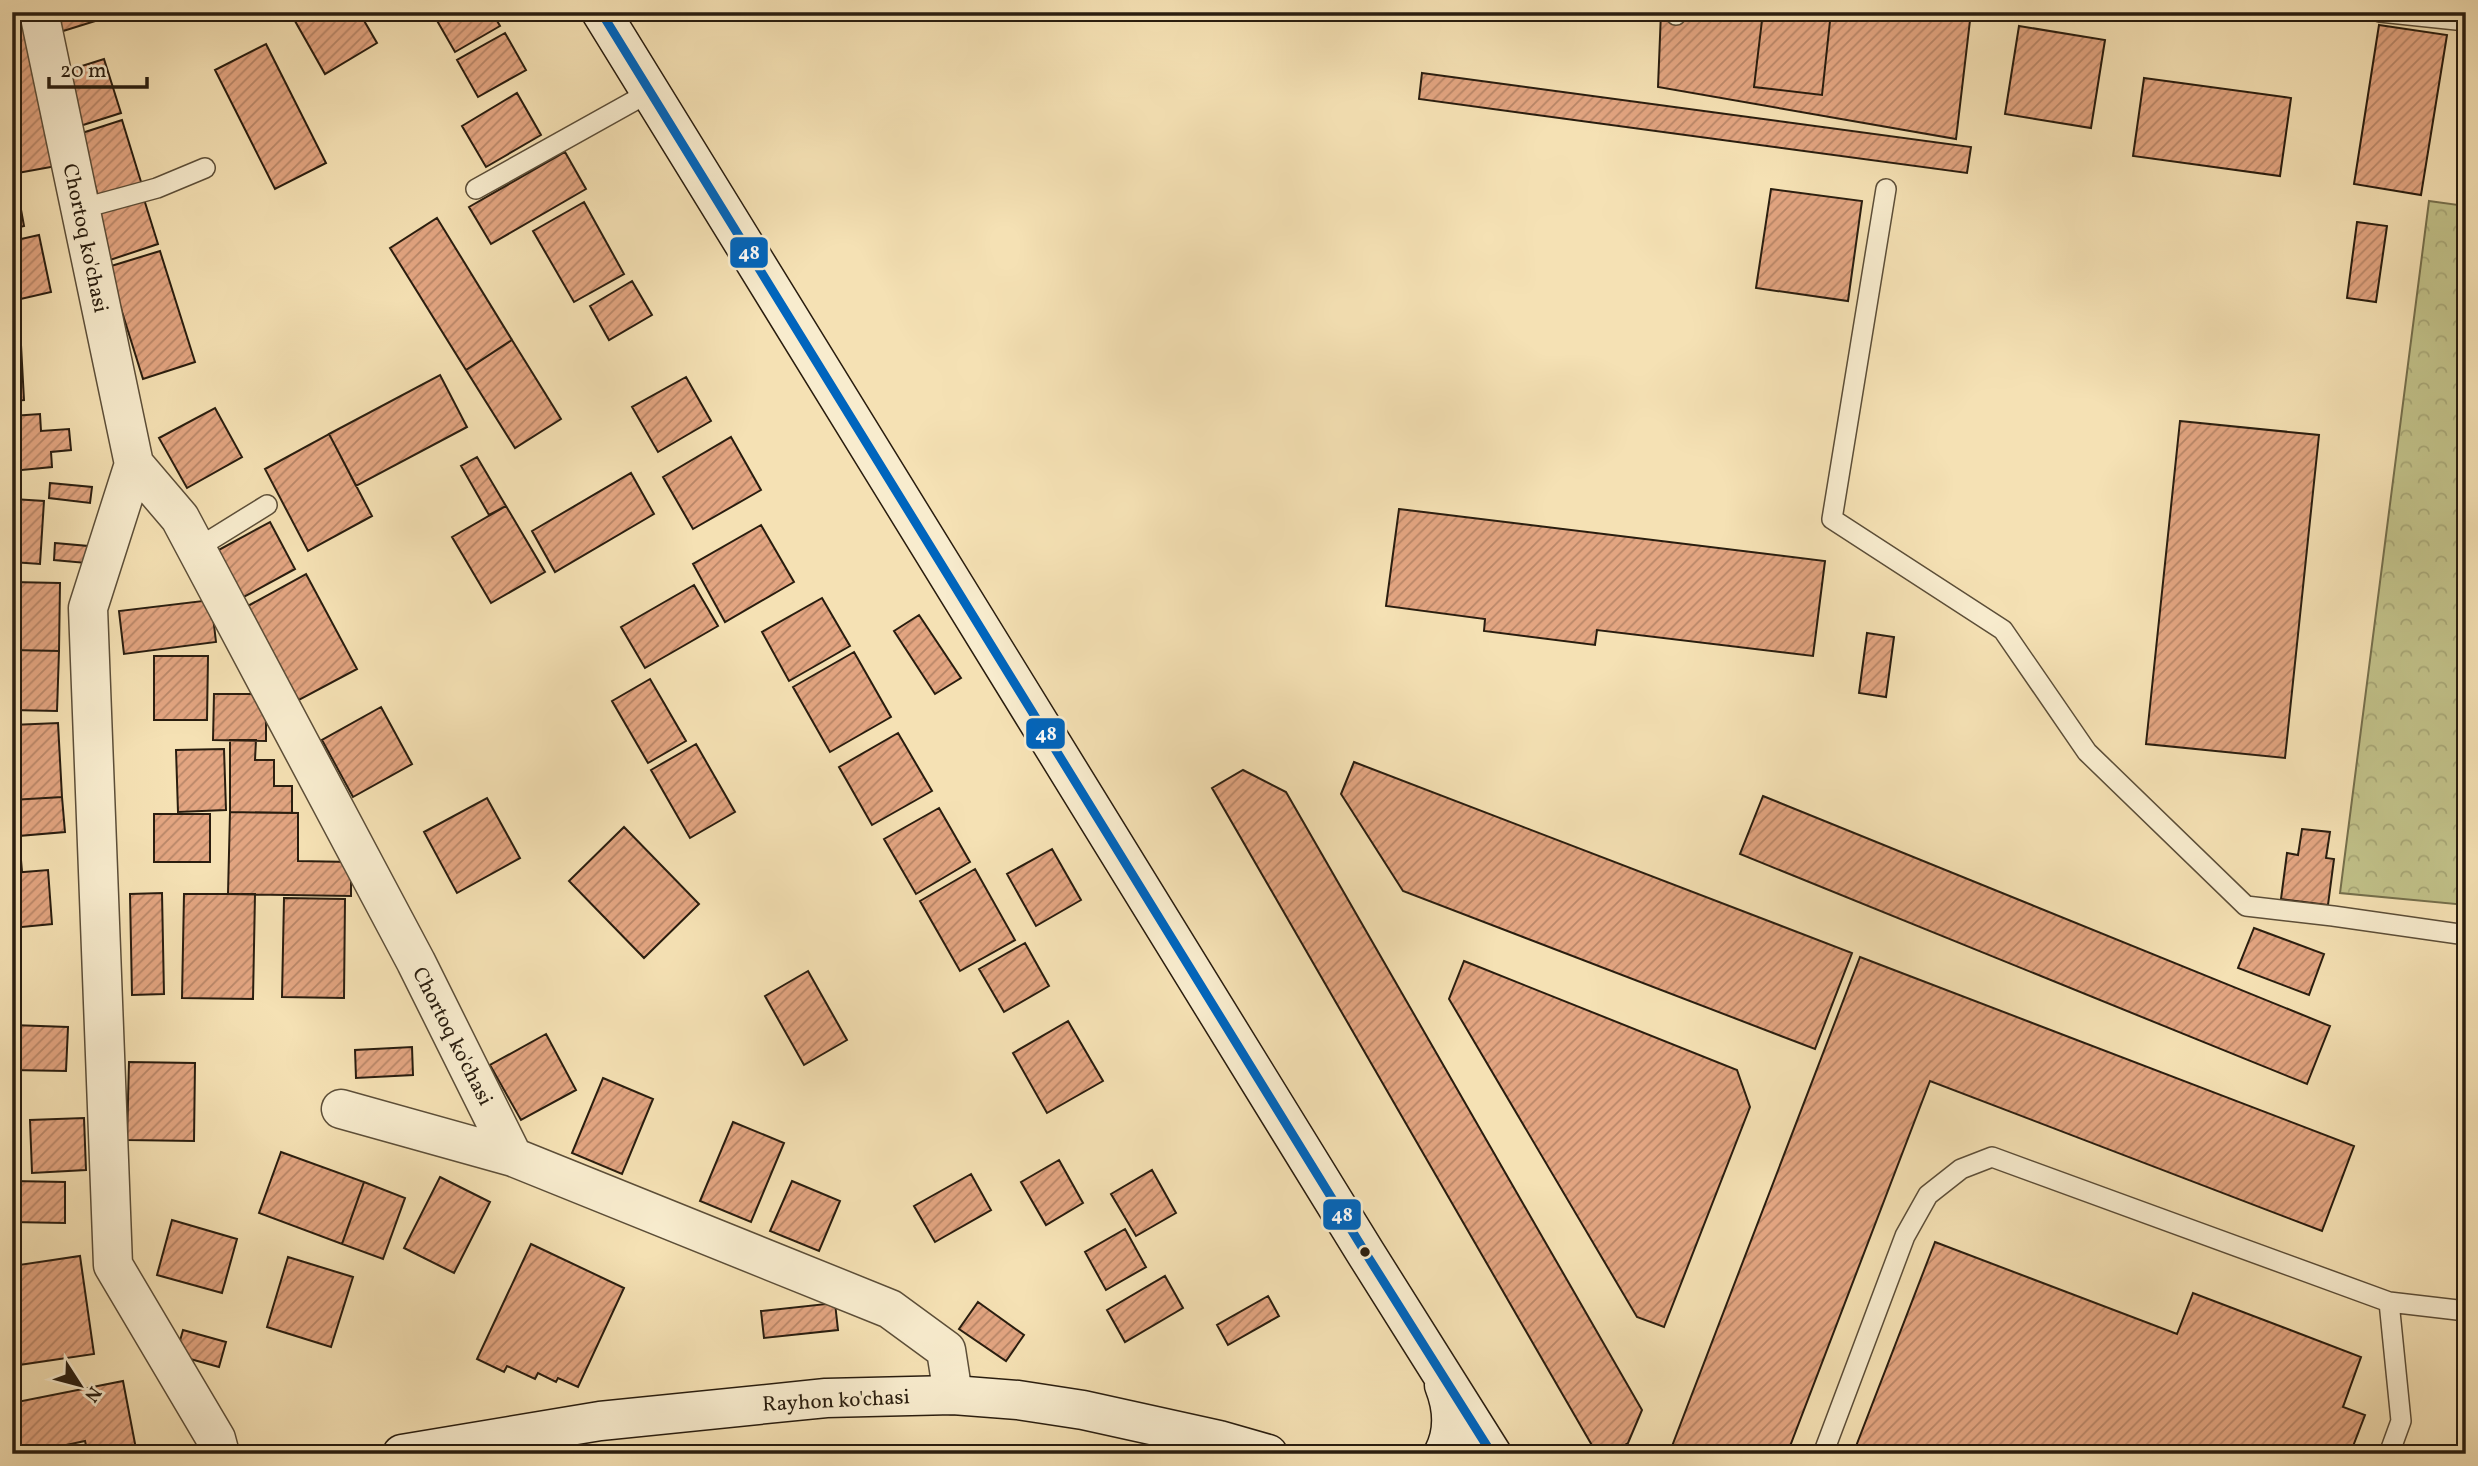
<svg xmlns="http://www.w3.org/2000/svg" width="2478" height="1466" font-family="Vollkorn,serif">
<style>
.forest{fill:url(#forest-crowns);stroke:#756f4c;stroke-width:2}
.building{fill:url(#building-hatch);stroke:#291d0f;stroke-width:2}
.lines{fill:none;stroke-linecap:round;stroke-linejoin:round}
.lane-casing{stroke:#5c4e38;stroke-width:22}
.street-casing{stroke:#5c4e38;stroke-width:41}
.secondary-casing{stroke:#291d0f;stroke-width:41}
.lane{stroke:#f8ecce;stroke-width:19}
.street{stroke:#f8ecce;stroke-width:38}
.secondary{stroke:#f8ecce;stroke-width:38}
.bus-1-casing{stroke:#f8ecce;stroke-width:14}
.bus-1{stroke:#0065bd;stroke-width:9}
.bus-dot{fill:#291d0f;stroke:#f8ecce;stroke-width:2.5}
.labels{text-anchor:middle;stroke-width:6;stroke-linejoin:round;paint-order:stroke}
.street-label{font-size:21px;fill:#291d0f;stroke:#f8ecce}
.line-badge{stroke:#f8ecce;stroke-width:2.5}
.badge-label{font-size:19px;text-anchor:middle;font-weight:bold;fill:#fff}
</style>
<defs>
<pattern id="forest-crowns" width="20" height="18" patternUnits="userSpaceOnUse" patternTransform="scale(1.75)"><rect width="20" height="18" fill="#c1c189"/><path d="M2 6a3 3 0 1 1 6 0M12 15a3 3 0 1 1 6 0" fill="none" stroke="#a6a575"/></pattern>
<pattern id="building-hatch" width="6" height="6" patternUnits="userSpaceOnUse" patternTransform="scale(1.75)"><rect width="6" height="6" fill="#e3a581"/><path d="M-1 1l2-2M0 6l6-6M5 7l2-2" fill="none" stroke="#b88668"/></pattern>
</defs>
<rect width="100%" height="100%" fill="#f5e1b4"/>
<filter id="stains"><feTurbulence type="fractalNoise" baseFrequency=".00286" numOctaves="4"/><feColorMatrix values="0 0 0 0 .2 0 0 0 0 .09 0 0 0 0 .02 0 0 0 .5 -.17"/></filter>
<radialGradient id="worn" r=".72"><stop offset=".6" stop-color="#630" stop-opacity="0"/><stop offset="1" stop-color="#630" stop-opacity=".3"/></radialGradient>
<path class="forest" d="M2429,201L2466,206V905L2340,893Z"/>
<path class="building" d="M12,12H32L62,165L12,174Z
M54,12H107L108,17L60,32Z
M309,12H359L377,43L325,74L295,21Z
M432,12H492L500,26L455,52Z
M1661,12H1971L1956,139L1658,87Z
M1763,12H1831L1822,95L1754,87Z
M2379,25L2447,35L2421,195L2354,184Z
M2019,26L2105,40L2091,128L2005,114Z
M505,33L526,70L478,97L457,60Z
M266,44L326,163L275,189L215,70Z
M104,59L121,113L80,126L63,72Z
M1422,73L1971,147L1967,173L1419,99Z
M2144,78L2291,98L2280,176L2133,156Z
M517,93L541,135L486,167L462,126Z
M122,120L142,185L99,199L79,134Z
M565,152L586,189L491,244L469,207Z
M15,177L24,226L12,229V178Z
M1771,189L1862,201L1848,301L1756,288Z
M143,196L158,244L107,261L92,212Z
M584,202L624,274L574,302L533,231Z
M437,218L512,340L466,370L390,248Z
M2357,222L2387,226L2376,302L2347,298Z
M39,235L51,292L12,301V241Z
M160,251L195,362L143,379L108,267Z
M632,281L652,315L609,340L590,306Z
M512,340L561,419L515,448L466,370Z
M12,345H21L24,400L12,401Z
M440,375L467,427L356,486L329,434Z
M686,377L711,421L658,452L632,407Z
M215,408L242,457L187,488L159,438Z
M40,414L41,431L69,429L71,450L51,452L52,467L12,471V416Z
M2180,421L2319,435L2285,758L2146,744Z
M329,434L372,516L308,551L265,469Z
M731,437L761,490L693,529L663,477Z
M477,457L506,506L489,515L461,466Z
M631,473L654,514L555,572L532,531Z
M50,483L92,487L90,503L49,498Z
M13,499L44,501L40,564L12,562Z
M506,506L545,572L491,603L452,537Z
M1399,509L1825,561L1813,656L1597,630L1595,645L1484,631L1485,619L1386,606Z
M270,522L295,569L240,599L215,552Z
M761,525L794,582L725,622L693,564Z
M55,543L88,546L86,563L54,560Z
M306,574L357,669L297,701L246,607Z
M12,582L60,583L59,651L12,650Z
M694,585L718,626L645,668L621,627Z
M822,598L850,646L789,681L762,632Z
M211,600L216,642L124,654L119,611Z
M919,615L961,678L935,694L894,631Z
M1867,633L1894,637L1886,697L1859,693Z
M12,650L59,651L57,711L12,710Z
M854,652L891,717L830,752L793,687Z
M154,656H208L207,720H154Z
M650,679L686,741L648,763L612,701Z
M214,694H266V741L213,740Z
M381,707L412,764L353,797L322,740Z
M58,723L62,797L12,800V725Z
M898,733L932,791L872,825L839,767Z
M230,740H256L255,760H274V786H292V813L230,812Z
M696,744L735,812L690,838L651,770Z
M224,749L226,810L178,812L176,750Z
M1354,762L1852,953L1815,1049L1403,891L1341,794Z
M1243,770L1286,792L1642,1410L1628,1443L1609,1454H1597L1212,788Z
M1763,796L2330,1026L2307,1084L1740,854Z
M62,797L65,832L19,836L22,872L12,873V800Z
M487,798L520,858L457,893L424,832Z
M939,808L970,862L916,894L884,839Z
M230,812L298,813V861L351,862V896L228,894Z
M154,814H210V862H154Z
M624,827L699,904L644,958L569,881Z
M2302,829L2330,832L2326,858L2334,859L2328,905L2281,899L2287,853L2298,855Z
M1052,849L1081,900L1036,926L1007,874Z
M975,869L1015,940L960,971L920,901Z
M48,870L52,924L12,928V873Z
M162,893L164,994L132,995L130,894Z
M184,894H255L253,999L182,998Z
M284,898L345,899L344,998L282,997Z
M2254,928L2324,954L2309,995L2238,968Z
M1025,943L1049,986L1004,1012L979,969Z
M1860,957L2354,1146L2322,1231L1930,1081L1787,1454H1669Z
M1464,961L1737,1070L1750,1107L1664,1327L1637,1317L1449,999Z
M808,971L847,1040L804,1065L765,996Z
M1068,1021L1103,1081L1047,1113L1013,1053Z
M12,1025L68,1027L66,1071L12,1070Z
M546,1034L576,1090L521,1120L490,1065Z
M412,1047L413,1075L356,1078L355,1050Z
M129,1062L195,1063L194,1141L127,1140Z
M603,1078L653,1099L622,1174L572,1153Z
M84,1118L86,1170L32,1173L30,1120Z
M733,1122L784,1143L751,1222L700,1201Z
M281,1152L364,1182L342,1244L259,1213Z
M1059,1160L1083,1203L1046,1225L1021,1182Z
M1152,1170L1176,1213L1136,1236L1111,1194Z
M971,1174L991,1210L935,1242L914,1206Z
M440,1177L490,1202L454,1273L404,1248Z
M12,1181L65,1182V1223L12,1222Z
M792,1181L840,1201L819,1251L770,1231Z
M364,1182L405,1198L383,1259L342,1244Z
M172,1220L237,1239L222,1293L157,1275Z
M1125,1229L1146,1267L1106,1290L1085,1252Z
M1935,1242L2177,1334L2193,1293L2361,1357L2343,1407L2365,1415L2350,1454H1853Z
M531,1244L624,1288L578,1387L558,1378L556,1382L538,1373L535,1379L507,1366L504,1372L477,1359Z
M80,1256L94,1354L12,1366V1332L14,1331L12,1266Z
M288,1257L353,1277L331,1347L267,1327Z
M1165,1276L1183,1308L1125,1342L1107,1310Z
M1268,1296L1279,1316L1228,1345L1217,1325Z
M978,1302L1024,1335L1006,1361L959,1329Z
M835,1303L838,1330L764,1338L761,1311Z
M183,1330L226,1342L219,1367L176,1355Z
M123,1381L137,1454H88L85,1441L24,1454H12V1403Z"/>
<g class="lines">
<g class="lane-casing">
<path id="lane" d="M2380,12L2418,16
M2418,12V16L2466,21
M1676,15V12
M476,189L650,92
M1886,189L1832,519L2003,630L2087,752L2246,906L2333,916L2466,935
M80,209L157,188L205,168
M196,549L267,505
M2389,1302L2466,1311
M1823,1454L1905,1236L1928,1195L1961,1169L1992,1157L2389,1302L2401,1421L2389,1454"/>
</g>
<g class="street-casing">
<path id="street" d="M39,12L134,464L180,518L416,962L513,1157L890,1309L946,1350L953,1395
M134,464L88,608L113,1265L216,1439L220,1454
M341,1109L513,1157"/>
</g>
<g class="secondary-casing">
<path id="secondary" d="M601,12L1365,1252L1492,1454
M402,1454L600,1421L826,1398L953,1395L1018,1400L1083,1410L1219,1440L1268,1454
M1443,1454C1455,1431 1453,1408 1444,1385"/>
</g>
<use href="#lane" class="lane"/>
<use href="#street" class="street"/>
<use href="#secondary" class="secondary"/>
<g class="bus-1-casing">
<path id="bus-1" d="M601,12L1365,1252L1492,1454"/>
</g>
<use href="#bus-1" class="bus-1"/>
</g>
<circle class="bus-dot" cx="1365" cy="1252" r="6"/>
<g class="labels">
<g class="street-label">
<text transform="translate(86 238) rotate(78)" y="7">Chortoq ko'chasi</text>
<text transform="translate(453 1036) rotate(63)" y="7">Chortoq ko'chasi</text>
<text transform="translate(836 1400) rotate(-3)" y="7">Rayhon ko'chasi</text>
</g>
</g>
<g class="line-badge">
<rect x="729" y="236" width="40" height="33" rx="7" fill="#0065bd"/>
<rect x="1025" y="717" width="41" height="33" rx="7" fill="#0065bd"/>
<rect x="1322" y="1198" width="40" height="33" rx="7" fill="#0065bd"/>
</g>
<g class="badge-label">
<text x="749" y="259">48</text>
<text x="1046" y="740">48</text>
<text x="1342" y="1221">48</text>
</g>
<rect width="2478" height="1466" fill="none" stroke="#f5e1b4" stroke-width="42"/>
<rect x="14" y="14" width="2450" height="1438" fill="none" stroke="#291d0f" stroke-width="3.5"/>
<rect x="21" y="21" width="2436" height="1424" fill="none" stroke="#291d0f" stroke-width="2"/>
<g transform="translate(80 1385) rotate(126)" stroke="#f8ecce" stroke-width="5" paint-order="stroke">
<path d="M0-5L12 26L0 18L-12 26Z" fill="#291d0f"/>
<text y="-10" font-size="19" font-weight="bold" text-anchor="middle" fill="#291d0f">N</text>
</g>
<path d="M49 77v10h98v-10" fill="none" stroke="#291d0f" stroke-width="3.5"/>
<text x="60" y="77" font-size="21" fill="#291d0f" stroke="#f8ecce" stroke-width="5" paint-order="stroke">20 m</text>
<rect width="100%" height="100%" filter="url(#stains)"/>
<rect width="100%" height="100%" fill="url(#worn)"/>
</svg>
